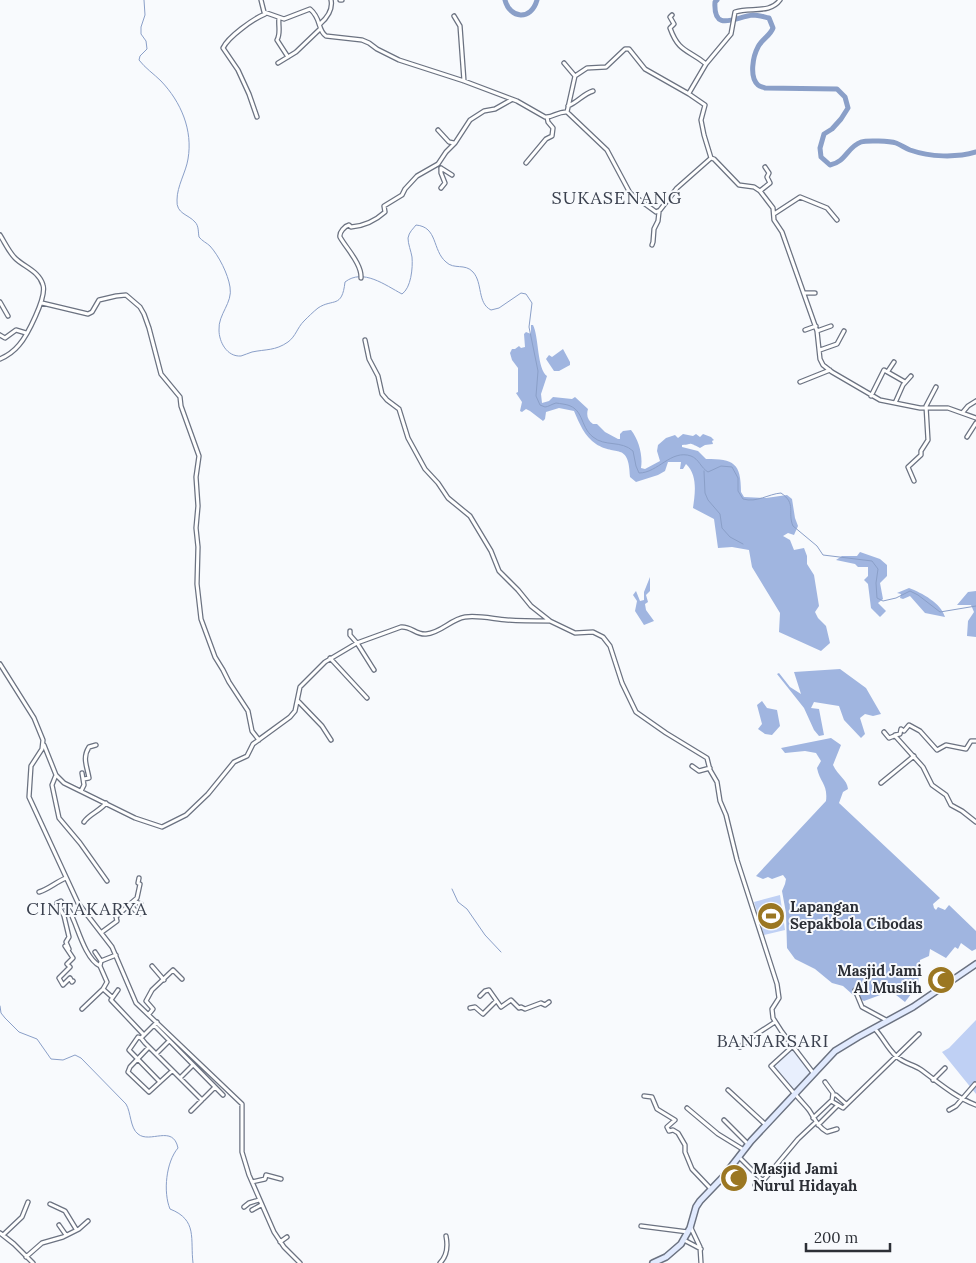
<svg xmlns="http://www.w3.org/2000/svg" width="976" height="1263" font-family="Lora,serif">
<style>
.built{fill:#e8effd}
.green{fill:#bfd0f4}
.forest{fill:#a0b5e0}
.lines{fill:none;stroke-linecap:round;stroke-linejoin:round}
.stream{stroke:#8a9fc8;stroke-width:1}
.river{stroke:#8a9fc8;stroke-width:5}
.minor-casing{stroke:#6b7281;stroke-width:5.5}
.secondary-casing{stroke:#6b7281;stroke-width:8}
.minor{stroke:#fff;stroke-width:3}
.secondary{stroke:#e1eafe;stroke-width:5}
.labels{text-anchor:middle;stroke-width:4;stroke-linejoin:round;paint-order:stroke}
.poi-label{font-size:15px;font-weight:bold;fill:#2c2f36;stroke:#f8fafd;text-anchor:start}
.quarter-label{font-size:18px;letter-spacing:1px;fill:#3a404e;stroke:#f8fafd}
</style>
<rect width="100%" height="100%" fill="#f8fafd"/>
<path class="built" d="M793,1047L813,1074L794,1091L773,1067L777,1061Z"/>
<path class="green" d="M780,895L785,930L764,935L754,902Z
M976,1020V1094L942,1052L949,1048Z"/>
<path class="forest" d="M531,325H533C539,337 537,369 547,376L541,394L542,403L549,401L553,397L572,399L575,397L588,409C586,416 588,420 593,424H597L605,432L618,439H620V434L623,431L631,430C639,440 643,456 641,468L645,469L660,461L657,451L658,445L666,438L675,435L678,438L683,434L693,436L696,434L700,437L703,434L711,437L714,440L712,441L713,444L705,445L700,448C686,441 694,445 682,445V447L698,451L706,459C734,459 741,463 741,492L744,497L766,498L787,495L792,499L795,518L798,526L794,535L788,533L783,536L790,540L794,550L804,548L807,556V564L814,575L819,606L815,612L818,618L826,626L830,643L821,651L779,632L780,613L752,567L749,550L732,547L718,548L714,519L693,508C695,494 698,475 686,464L683,469H680L681,462H668L665,471L658,475L636,482L630,477C629,441 616,457 596,444C585,437 579,423 574,411L559,408L546,412L545,419L543,421L530,411L526,409L522,412L520,411L522,402L516,393L518,392V368L512,360L510,353L512,349H515L519,346L521,348L525,347L524,334L526,332L531,334Z
M563,349L570,362V365L559,371H554L546,359L549,355L552,357Z
M860,552L880,559L887,565V576L880,583L883,599L878,603L886,611L880,617L871,608L868,584L864,580L868,576V567H858L855,564L836,560L842,556H857Z
M650,577V591L646,595L648,602L645,604L646,610L654,621L644,625L635,611L637,601L633,595L636,591L640,601L644,600V592Z
M909,588C922,593 941,603 945,617L925,613L910,596L903,599L900,598L901,594L897,593Z
M976,591V637L967,636L968,621L974,612L971,605H957L968,592Z
M840,669L866,688L881,714L873,716L865,714L860,718L865,734L861,738L844,720L839,706L814,702L811,708L819,709L824,735L819,736L814,730L804,708L777,674L779,673L790,687L801,694L794,672Z
M762,701L767,708L777,710L780,726L772,735L765,734L758,729L762,724L757,705Z
M831,738L841,745L833,765C838,776 847,779 848,789L843,792L839,803L940,898L933,904L934,908L936,910L938,907L945,910L949,905L976,931V949L972,951L961,943L958,949L955,947L946,958L930,949L929,956L920,960L918,985L905,1002L891,991L864,1001L852,994L843,986L832,983L815,969L795,959L787,948L786,913L782,891L785,884L786,879L783,875L772,879L768,877L763,879L756,876L826,801C828,784 820,783 817,768L821,761L816,753L805,751L785,753L781,748Z"/>
<g class="lines">
<path class="stream" d="M144,0L145,15L141,27V34L146,41L147,49L140,56L139,60C145,68 154,74 161,81C181,102 193,130 188,159C186,172 177,186 177,200C176,214 188,214 195,222C199,226 198,232 199,237C202,241 207,243 210,246C219,256 228,274 230,287C233,303 218,314 219,330C219,342 227,357 241,356C245,355 248,353 252,352C266,349 275,351 288,342C296,336 297,328 304,321C308,317 313,312 318,308C333,298 342,309 345,282C363,268 385,285 402,294C411,288 413,268 412,257C411,251 408,244 408,238C409,232 413,229 416,225C438,227 432,250 446,262C454,270 465,263 473,272C483,283 477,303 491,310L499,308L521,293L526,294L532,303L529,327L538,371L536,396L540,405L545,407C548,407 552,404 556,403C558,403 561,404 563,404C585,407 579,426 593,437C605,447 621,440 633,451L636,466L639,473C658,473 671,449 691,456C699,459 701,468 708,472L721,466L732,467L738,478V491L743,499C757,503 768,494 781,493C797,504 787,512 793,526L817,546L823,555L872,561L878,569L876,583L877,598L883,601L896,598L910,591L918,595L940,612L976,606
M704,471L705,493L708,500L720,514L722,528L730,537L743,544
M452,889L458,902L467,909L485,935L501,952
M0,1006L1,1013L5,1018L19,1032L37,1039L51,1059L63,1060L75,1055L81,1058L126,1104C131,1112 130,1128 138,1134C150,1144 173,1124 178,1148C166,1162 163,1192 170,1209C198,1220 190,1239 193,1263"/>
<path class="river" d="M505,0C510,19 531,21 537,0
M717,0L715,2C713,33 735,17 753,15C758,15 764,17 769,18L773,28C770,36 762,39 758,47C753,56 749,77 758,85C760,87 763,87 765,88L837,89L845,97L848,108L841,119L832,129L824,134L820,148L821,157L830,165C846,162 847,147 861,142C867,140 890,141 896,143C901,145 905,148 910,150C930,157 956,158 976,152"/>
<g class="minor-casing">
<path id="minor" d="M261,0L264,12L284,19L310,9C322,19 317,30 326,36L362,40L369,43L377,49L399,60L464,81L517,101L545,117C553,118 558,111 567,112L607,150L630,193L656,212L660,210L677,188L711,158L714,159L739,185L754,187L760,191L773,208L774,220L782,232L817,331L820,359L823,365L832,372L880,400L920,408H948L976,418
M340,0H342
M672,15L670,17L674,24L670,28C679,53 688,49 706,64
M454,16L460,26L464,81
M279,18C278,26 281,33 277,40L288,57
M320,24C327,18 333,9 331,0
M278,63L296,52L320,29
M564,63L575,76
M689,93L706,64L731,34L735,12C751,7 770,14 780,0
M568,106C578,102 583,94 593,91
M567,112L575,76L587,68L606,67L625,49H629L645,69L689,94L705,105L701,120L704,135L711,158
M257,117L249,94L238,70L223,48C228,37 253,19 265,14
M438,130L449,142L454,143
M526,163L546,139L552,136L553,128L548,122L547,117
M441,168L452,175
M441,188L445,183L441,173V168
M760,191L770,183L767,177L769,173L765,167
M774,214L800,197L827,208L837,220
M0,235C5,243 9,252 15,258C24,267 39,271 43,285C47,297 27,336 19,345C14,351 7,356 0,359
M652,245L653,242L654,229L658,221L659,212
M361,278C362,264 346,248 340,237C339,232 345,226 349,225L351,227C365,226 375,221 385,212L384,206L402,195L405,189L417,176L438,164L446,152L455,143L470,120L484,111L495,109L511,100
M804,293H815
M0,302L8,316
M42,303L88,314L92,312L99,300L116,296L126,295L140,307L144,314L149,328L161,374L180,397L181,406L199,456L196,477L198,506L196,528L198,547L197,584L201,619L215,657L223,670L229,682L248,711L252,731L259,740
M805,330L816,326
M817,331L831,326
M0,335L5,338L16,330L26,333
M365,340L369,359L378,376L382,394L387,400L399,409L408,438L425,469L438,483L448,498L470,516L491,551L499,571L518,590L531,606L550,621L575,633L593,632L603,637L610,646L622,683L636,712L666,733L707,758L710,770L717,782L720,801L726,815L737,860L777,984L779,998L772,1009L773,1018L782,1032L814,1074
M820,350L837,344L844,331
M888,371L894,362
M800,382L830,370
M871,396L884,370L905,382
M895,403L903,385L911,376
M963,412L968,406L976,401
M967,437L976,423
M914,481L908,467L921,455V451L928,440L926,406L936,387
M350,631V635L357,643L374,670
M330,658L367,698
M0,664L34,718L43,740L42,749L31,766L29,797L78,903L112,947L136,1003L242,1104V1152L249,1175L274,1232L284,1247L300,1263
M298,701L322,726L331,740
M884,732L889,738L894,736L896,737L923,767L932,785L946,795L951,805L962,811L976,822
M895,735L900,734L901,729L904,731L909,725L920,731L937,750L946,745L966,749L971,741H976
M44,745L56,775L64,783L135,818L162,827L186,815L208,794L234,762L247,756L253,744L290,717L295,711L300,687L325,662L357,643L401,627C411,626 416,635 426,634C441,633 451,619 465,617C478,615 494,619 507,620C521,621 536,621 550,621
M692,766L699,771L710,768
M56,775L52,785L59,818L80,843L107,881
M84,779L89,778C87,766 82,758 89,747L96,745
M881,783L914,756
M81,791L84,785L82,773
M84,822C89,814 100,811 106,803
M39,892C49,889 56,882 66,878
M132,903L136,902L141,904
M130,904L137,898L140,884L138,883L139,878
M58,905L57,903L61,901C62,906 65,906 68,909C71,912 72,917 74,921C79,933 87,960 100,966
M55,907L58,905L64,916L69,937L66,942L69,949
M102,932L117,921L116,917L130,904L138,914L143,913
M65,946L73,958L67,964L70,967L59,978L63,985L70,978L72,982L73,981
M95,952L101,961L116,955
M101,961L100,966L107,982L103,989L112,997
M152,966L164,980
M118,990L111,1000L144,1035
M855,990L862,1007L886,1020
M480,996L485,991L489,990L501,1007L511,1000L519,1008L521,1007L525,1009L541,1003L545,1005L549,1002
M470,1008L475,1007L483,1014L496,1001
M82,1009L103,989
M149,1014L153,1009L146,1001L152,990L173,970L182,979
M157,1022L141,1038L145,1043L201,1099H203L215,1087
M154,1025L223,1095
M874,1028C883,1037 887,1048 896,1056C903,1063 912,1064 920,1069C938,1082 955,1097 976,1105
M141,1038L138,1037L129,1050L160,1082
M793,1046L771,1066L793,1092L796,1093
M149,1047L130,1067L128,1072L149,1092L172,1071
M740,1047L755,1035L775,1022
M156,1054L169,1041
M180,1078L193,1065
M933,1080L945,1068
M825,1082L833,1093L832,1101
M728,1090L766,1125
M796,1095C800,1100 805,1105 809,1110C815,1119 817,1126 827,1132L837,1129
M833,1095H836L846,1104
M644,1096L652,1097L657,1109L675,1120L667,1127L669,1131L673,1130L678,1133L685,1145V1152L692,1169L711,1189
M687,1108L718,1134L744,1150
M949,1110L956,1106L975,1084
M191,1111L202,1100
M813,1118L831,1101L838,1105
M724,1120L748,1144
M818,1125L838,1105L843,1108L919,1034
M739,1157L763,1181L798,1139L815,1123
M252,1182L265,1179L266,1175L281,1179
M755,1185L760,1187L763,1181
M50,1204L65,1211L76,1229
M244,1207L249,1203L259,1200
M252,1210L261,1205
M59,1225L66,1235
M641,1226L688,1232
M691,1228L700,1247L701,1263
M0,1233L14,1244L33,1263
M3,1235L22,1217L28,1202
M684,1240L701,1249
M280,1242L287,1237
M26,1257L42,1243L63,1237L79,1229L88,1221
M440,1263C447,1256 448,1246 446,1236"/>
</g>
<g class="secondary-casing">
<path id="secondary" d="M653,1263L666,1257L681,1244L690,1228L696,1207L700,1201L723,1177L751,1141L835,1051L858,1037L913,1007L976,964"/>
</g>
<use href="#minor" class="minor"/>
<use href="#secondary" class="secondary"/>
</g>
<defs>
<g id="stadium-disc" transform="scale(1.4375)"><circle r="9.5" fill="#9b7722" stroke="#f8fafd"/><path d="M0-5a6.5 5 0 1 0 0 10a6.5 5 0 1 0 0-10ZM-3.5-1.8h7v3.6h-7Z" fill="#fff"/></g>
<g id="mosque-disc" transform="scale(1.4375)"><circle r="9.5" fill="#9b7722" stroke="#f8fafd"/><path d="M3.5-4.9A6 6 0 1 0 3.5 4.9A5 5 0 1 1 3.5-4.9Z" fill="#fff"/></g>
</defs>
<g fill-rule="evenodd">
<use href="#stadium-disc" x="771" y="916"/>
<use href="#mosque-disc" x="941" y="980"/>
<use href="#mosque-disc" x="734" y="1178"/>
</g>
<g class="labels">
<g class="poi-label">
<text x="790" y="912">Lapangan<tspan x="790" dy="17">Sepakbola Cibodas</tspan></text>
<text x="922" y="976" text-anchor="end">Masjid Jami<tspan x="922" dy="17">Al Muslih</tspan></text>
<text x="753" y="1174">Masjid Jami<tspan x="753" dy="17">Nurul Hidayah</tspan></text>
</g>
<g class="quarter-label">
<text x="617" y="204">SUKASENANG</text>
<text x="87" y="915">CINTAKARYA</text>
<text x="773" y="1047">BANJARSARI</text>
</g>
</g>
<path d="M806 1243v8h84v-8" fill="none" stroke="#2c2f36" stroke-width="2.5"/>
<text x="814" y="1243" font-size="15" fill="#2c2f36" stroke="#f8fafd" stroke-width="4" paint-order="stroke">200 m</text>
</svg>
